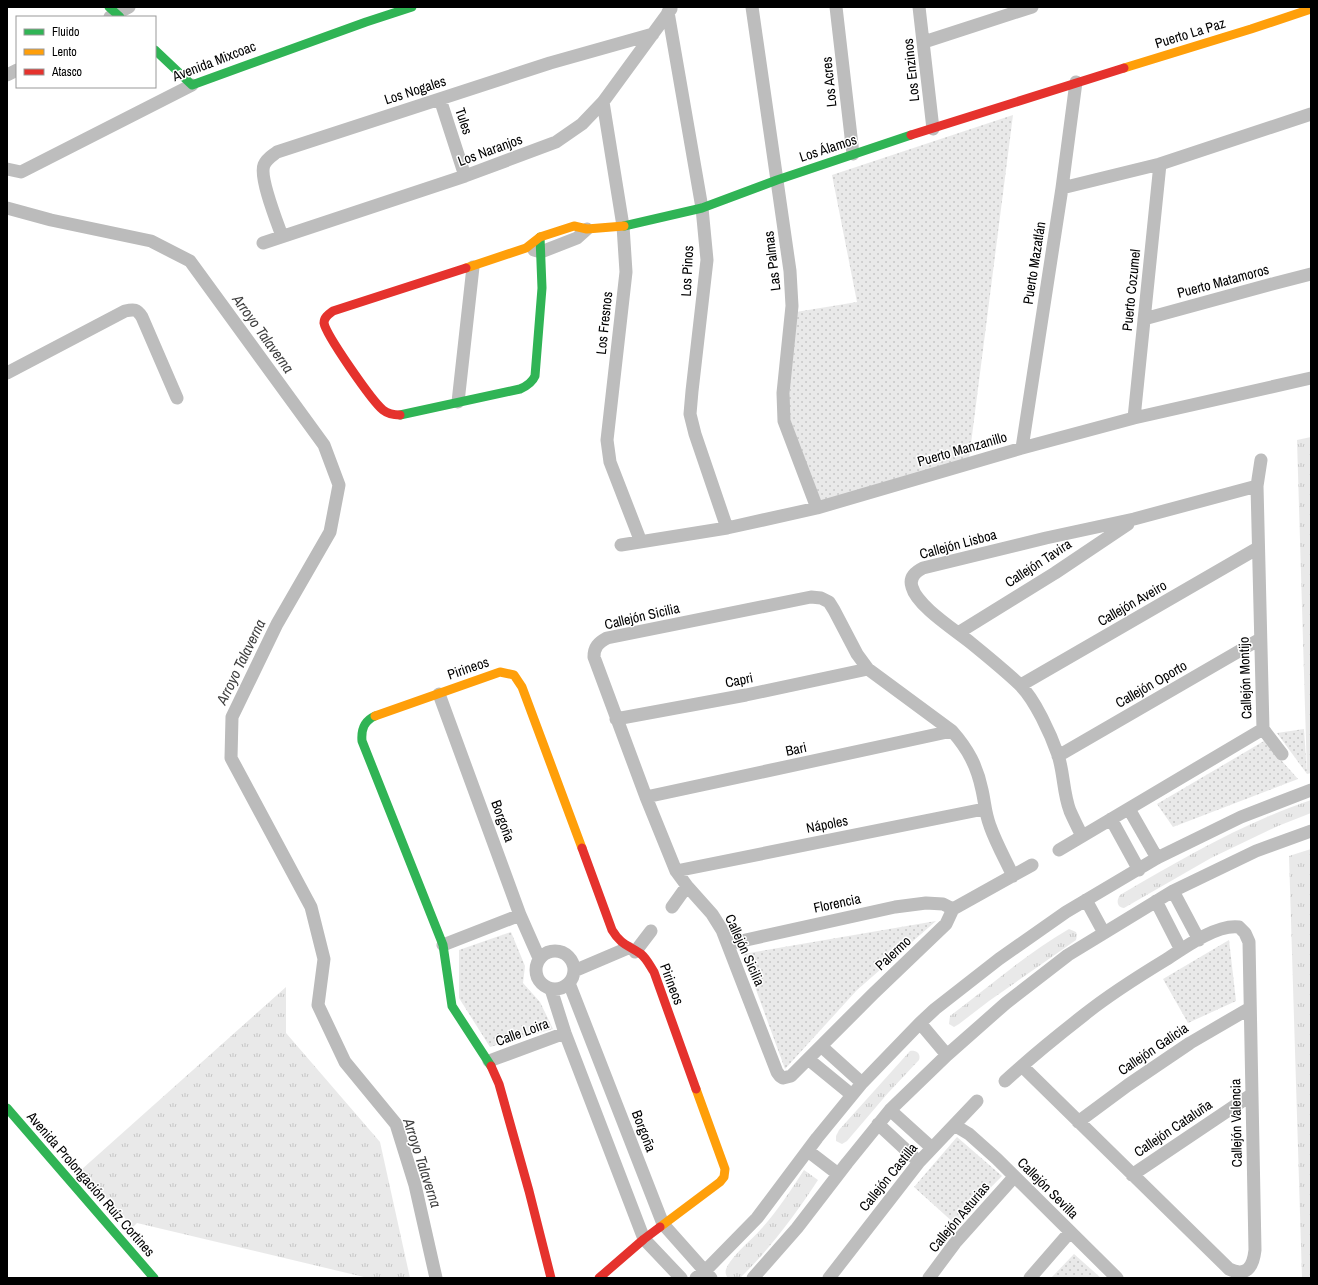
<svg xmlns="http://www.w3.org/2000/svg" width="1318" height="1285" font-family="'Archivo Narrow',sans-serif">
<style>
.grass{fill:url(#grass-tufts)}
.park{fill:url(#park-dots)}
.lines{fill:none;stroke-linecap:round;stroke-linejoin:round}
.canal{stroke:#bbb;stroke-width:13}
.street{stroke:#bdbdbd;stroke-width:13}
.fast{stroke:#30b455;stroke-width:9}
.slow{stroke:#ff9f0a;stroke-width:9}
.jam{stroke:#e5322d;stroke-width:9}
.labels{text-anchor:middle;stroke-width:3;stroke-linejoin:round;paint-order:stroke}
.street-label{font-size:14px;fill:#000;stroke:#fff}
.water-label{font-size:15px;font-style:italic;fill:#3f3f3f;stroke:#fff}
</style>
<defs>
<pattern id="grass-tufts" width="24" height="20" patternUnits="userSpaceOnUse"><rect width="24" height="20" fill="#e9e9e9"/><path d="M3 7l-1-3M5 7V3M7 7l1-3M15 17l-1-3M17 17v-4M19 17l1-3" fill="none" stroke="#c6c6c6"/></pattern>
<pattern id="park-dots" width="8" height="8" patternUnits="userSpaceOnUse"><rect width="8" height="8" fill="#e9e9e9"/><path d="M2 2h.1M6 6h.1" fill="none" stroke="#c6c6c6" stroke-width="1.8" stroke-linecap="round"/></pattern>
</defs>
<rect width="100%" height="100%" fill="#fff"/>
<path class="grass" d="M1311,437V773L1307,774L1297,440Z
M1311,800V813L1278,826L1211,858L1124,908C1117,907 1116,901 1120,895C1182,859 1243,823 1311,800Z
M1311,849V1278H1302L1289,856Z
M1069,929L1076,932L1077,935L1076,940L989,1001L959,1024L954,1027L949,1024L950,1016C989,987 1027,953 1069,929Z
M286,987V1033L380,1142L410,1278H368L137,1223L133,1227L81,1170Z
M910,1051C917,1050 921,1054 919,1060L888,1093L847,1141L842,1144L836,1141V1136L839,1130Z
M804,1170L818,1180C795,1215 770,1249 740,1278H728C725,1274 725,1271 727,1267C735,1252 751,1241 762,1228C778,1210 791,1190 804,1170Z"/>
<path class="park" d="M1013,115L969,459L819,502L787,423L796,312L857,302L832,175Z
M1304,729L1307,774L1277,733Z
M1264,741L1298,779L1173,827L1157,804Z
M936,921L857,990L785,1069L743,954Z
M511,932L525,966L523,983L540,1002L553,1029L490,1047L459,998V950Z
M1229,940L1236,1001L1188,1023L1163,979Z
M957,1137L1002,1176L955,1224L914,1187Z
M1074,1254L1101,1278H1051Z"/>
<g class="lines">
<path class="canal" d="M7,208L51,220L151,241L190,261L324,445L339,485L330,532L277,624L232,717L231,758L311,907L324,959L318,1005L345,1062L396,1124L415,1185L436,1278"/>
<path class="street" d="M752,7L790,271L792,306L783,393L784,421L817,508
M836,7L853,154
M919,7L933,129
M668,12L702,208L707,260L692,391L690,414L695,434L727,528
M110,17L129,7
M924,42L1032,7
M7,75L17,70
M440,99L465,176
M603,102L623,226L626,272L607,440L610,462L641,542
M7,169L21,172L192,85
M1062,188L1160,164L1311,114
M282,236C277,222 259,177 264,165C267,158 272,156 277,152L550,63L653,34
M263,243L465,176L556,142L582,124L603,102L671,9
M534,250L541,252L577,238L587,229
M1144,319L1276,283L1311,274
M7,373L125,311C134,309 137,309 142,317L177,398
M458,402L473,267
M1134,418L1160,164
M1022,448L1062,188L1076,82
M1261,460L1257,486L1263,729
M621,545L727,528L817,508L1022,448L1134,418L1311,378
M958,633L1055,573L1128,524
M1021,685L1258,548
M439,694L520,915L539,958
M616,719L746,695L868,669
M1263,729L1282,754
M1058,756L1260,639
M646,797L952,731
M1129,809L1157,858
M1111,819L1139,870
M1082,836C1078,828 1074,820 1070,811C1063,793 1064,773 1058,755C1051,735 1035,699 1019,684C1004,670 987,656 971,643C955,630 917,606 912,587C909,578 915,572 923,568L1046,538L1134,519L1257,486
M1059,850L1263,729
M676,871L984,809
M1013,876C1005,859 996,843 990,826C985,813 985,803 982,790C977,766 968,749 952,731L868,669L857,654L834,610L829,602L821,598L811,597L607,638C598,643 594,647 594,657L646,797L676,871L687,886L712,914L722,930L777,1072L780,1076L783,1078L791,1076L873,994L946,924L953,909L1032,865
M1173,891L1199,940
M1086,900L1104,933
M1156,901L1181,950
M672,907L687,886
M728,944L895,907L926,903L943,904L953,909
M443,945L520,915
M536 970a19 19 0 1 1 38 0a19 19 0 1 1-38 0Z
M635,952L651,931
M574,971L628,948
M569,983L663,1224L711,1278
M551,989L565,1033L644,1239L681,1278
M920,1023L947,1055
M821,1046L862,1083
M808,1059L852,1095
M489,1061L565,1033
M1005,1081C1030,1058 1057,1036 1084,1015C1110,994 1139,976 1167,959C1185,947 1217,924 1239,927L1245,933L1249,942L1255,1250C1253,1268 1246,1277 1229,1269L1022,1066
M890,1110L932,1148
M1078,1122L1128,1085L1190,1043L1250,1008
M878,1124L919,1162
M954,1125L969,1134L997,1159L1117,1278
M808,1151L838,1174
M1132,1175L1251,1095
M696,1278L705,1271L757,1218L817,1138L862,1083L920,1023L935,1009L999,959L1066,912L1157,858L1241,817L1311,790
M753,1278L797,1228L847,1163L890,1110L947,1055L1006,1003L1068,955L1173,891L1256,851L1311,831
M829,1278L919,1162L977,1101
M929,1278L955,1243L1014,1177
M1030,1278L1070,1232"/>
<path class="fast" d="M109,7L120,17
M155,50L192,85L366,22L412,7
M624,226L702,208L777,180L911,135
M400,415L520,389C527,386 532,383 535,376L542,288L540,237
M375,716C364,721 361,729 362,741L443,945L452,1006L491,1066
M7,1108L154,1278"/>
<path class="slow" d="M1124,68L1251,29L1311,9
M466,268L526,248L540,237L574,226L587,229L624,226
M375,716L500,672L514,675L522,687L582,848
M660,1227L720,1182L724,1177L725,1169L696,1089"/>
<path class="jam" d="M911,135L1124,68
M400,415C393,415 388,414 383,410C372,401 326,335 324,323C324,317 329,314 333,311L466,268
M582,848L612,930C621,945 628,945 641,954C647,959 650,966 654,972L696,1089
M491,1066L499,1084L529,1191L551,1278
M599,1278L644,1239L660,1227"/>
</g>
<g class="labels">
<g class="street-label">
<text transform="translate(1190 33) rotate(-17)" y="5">Puerto La Paz</text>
<text transform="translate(214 61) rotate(-21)" y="5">Avenida Mixcoac</text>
<text transform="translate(911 70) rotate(-96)" y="5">Los Enzinos</text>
<text transform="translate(829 82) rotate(-96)" y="5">Los Acres</text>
<text transform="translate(415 90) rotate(-18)" y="5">Los Nogales</text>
<text transform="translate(464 121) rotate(72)" y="5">Tules</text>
<text transform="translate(828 148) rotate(-18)" y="5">Los Álamos</text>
<text transform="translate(490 150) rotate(-20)" y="5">Los Naranjos</text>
<text transform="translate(772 261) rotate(-97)" y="5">Las Palmas</text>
<text transform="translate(1034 263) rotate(-81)" y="5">Puerto Mazatlán</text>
<text transform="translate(687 271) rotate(-87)" y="5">Los Pinos</text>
<text transform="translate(1223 281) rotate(-15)" y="5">Puerto Matamoros</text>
<text transform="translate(1131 290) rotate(-84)" y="5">Puerto Cozumel</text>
<text transform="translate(604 323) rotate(-84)" y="5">Los Fresnos</text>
<text transform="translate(962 449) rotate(-16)" y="5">Puerto Manzanillo</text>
<text transform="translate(958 544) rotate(-15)" y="5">Callejón Lisboa</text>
<text transform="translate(1038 563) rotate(-33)" y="5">Callejón Tavira</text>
<text transform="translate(1132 603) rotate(-30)" y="5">Callejón Aveiro</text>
<text transform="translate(642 616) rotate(-13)" y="5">Callejón Sicilia</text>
<text transform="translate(468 668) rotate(-19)" y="5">Pirineos</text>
<text transform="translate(1245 678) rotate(-92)" y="5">Callejón Montijo</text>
<text transform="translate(739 680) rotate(-11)" y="5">Capri</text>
<text transform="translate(1151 684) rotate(-30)" y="5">Callejón Oporto</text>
<text transform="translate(796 749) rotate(-12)" y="5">Bari</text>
<text transform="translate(503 821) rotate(70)" y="5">Borgoña</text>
<text transform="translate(827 824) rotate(-11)" y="5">Nápoles</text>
<text transform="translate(837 903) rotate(-12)" y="5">Florencia</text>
<text transform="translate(745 950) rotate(66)" y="5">Callejón Sicilia</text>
<text transform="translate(893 953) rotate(-43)" y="5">Palermo</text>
<text transform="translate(672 984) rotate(69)" y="5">Pirineos</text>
<text transform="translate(522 1032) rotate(-20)" y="5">Calle Loira</text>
<text transform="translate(1153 1049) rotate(-34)" y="5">Callejón Galicia</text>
<text transform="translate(1236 1123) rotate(-91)" y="5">Callejón Valencia</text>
<text transform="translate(1173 1128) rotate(-34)" y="5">Callejón Cataluña</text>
<text transform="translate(644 1131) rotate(69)" y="5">Borgoña</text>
<text transform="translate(888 1177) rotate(-51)" y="5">Callejón Castilla</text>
<text transform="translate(91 1184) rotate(49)" y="5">Avenida Prolongación Ruíz Cortines</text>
<text transform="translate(1048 1188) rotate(45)" y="5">Callejón Sevilla</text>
<text transform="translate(959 1217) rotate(-50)" y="5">Callejón Asturias</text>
</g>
<g class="water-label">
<text transform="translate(263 334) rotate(54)" y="5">Arroyo Talaverna</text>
<text transform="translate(241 662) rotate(-64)" y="5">Arroyo Talaverna</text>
<text transform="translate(422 1163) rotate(72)" y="5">Arroyo Talaverna</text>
</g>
</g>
<rect width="1318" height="1285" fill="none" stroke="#000000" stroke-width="16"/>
<rect x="16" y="16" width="140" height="72" fill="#ffffff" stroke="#999999"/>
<rect x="24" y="29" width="20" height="6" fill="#30b455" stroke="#999999"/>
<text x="52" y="36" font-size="12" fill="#000000">Fluido</text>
<rect x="24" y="49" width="20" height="6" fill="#ff9f0a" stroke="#999999"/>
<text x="52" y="56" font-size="12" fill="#000000">Lento</text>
<rect x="24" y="69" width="20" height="6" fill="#e5322d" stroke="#999999"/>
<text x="52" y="76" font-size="12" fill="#000000">Atasco</text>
</svg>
